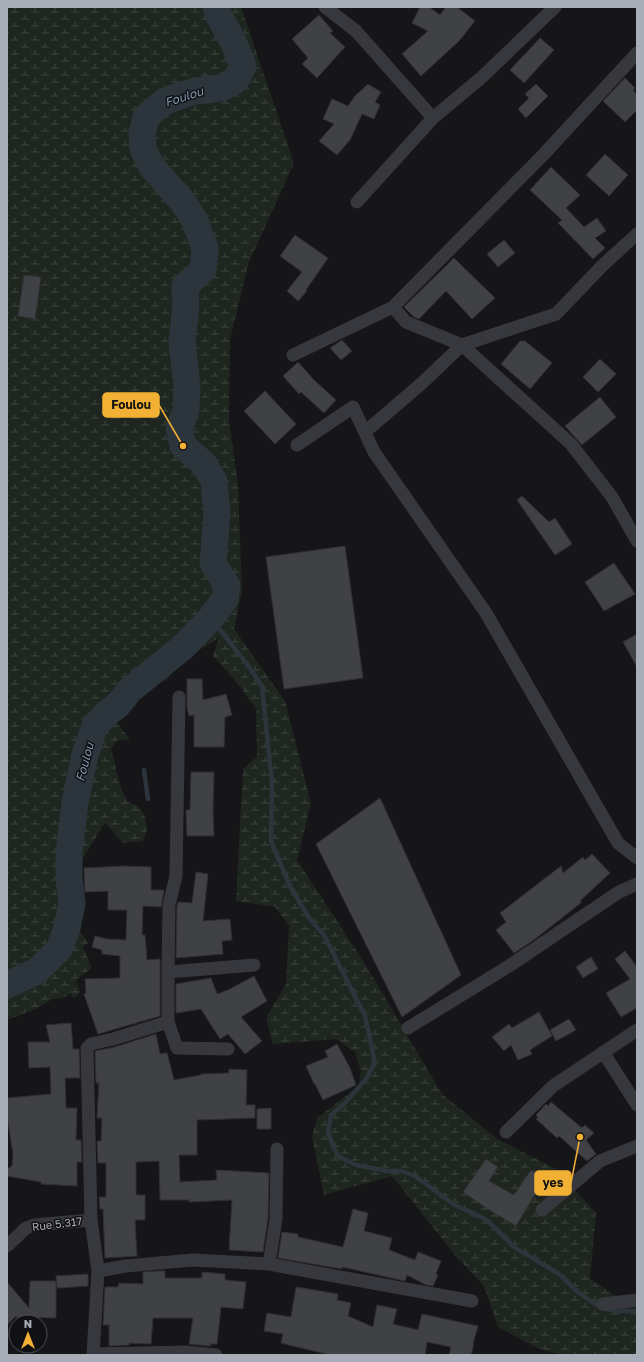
<svg xmlns="http://www.w3.org/2000/svg" width="644" height="1362" font-family="'Golos Text',sans-serif">
<style>
.wetland{fill:url(#wetland-marsh)}
.lines{fill:none;stroke-linecap:round;stroke-linejoin:round}
.stream{stroke:#2c353c;stroke-width:4.5}
.river{stroke:#2c353c;stroke-width:27}
.building{fill:#404145;stroke:#303034}
.street{stroke:#37383d;stroke-width:13}
.labels{text-anchor:middle;stroke-width:3;stroke-linejoin:round;paint-order:stroke}
.street-label{font-size:11px;fill:#a8adb8;stroke:#111113}
.water-label{font-size:12px;font-style:italic;fill:#7f9bb3;stroke:#111113}
.leader{fill:none;stroke:#f2b134;stroke-width:1.5}
.callout-dot{fill:#f2b134;stroke:#111113;stroke-width:1.5}
.callout{fill:#f2b134;stroke:#f2b134;stroke-width:1.5}
.callout-label{font-size:12px;text-anchor:middle;font-weight:bold;fill:#111}
</style>
<defs>
<pattern id="wetland-marsh" width="20" height="14" patternUnits="userSpaceOnUse"><rect width="20" height="14" fill="#1e261f"/><path d="M1 5h8M5 5V1M11 12h8M15 12V8" fill="none" stroke="#3c433d"/></pattern>
</defs>
<rect width="100%" height="100%" fill="#161618"/>
<path class="wetland" d="M7,7H241L294,163L249,262L230,339L229,421L238,484L242,591L234,629L285,701L311,803L297,860L362,959L442,1094L497,1139L556,1169L596,1213L590,1279L630,1305L637,1304V1355H563L537,1348L498,1327L484,1286L455,1255L392,1176L324,1195L312,1137L317,1118L359,1086L361,1071L355,1052L336,1039L273,1044L266,1018L286,984L289,926L275,907L236,901L243,769L257,757L256,709L239,685L213,656L219,638L175,664L167,680L147,685L114,718L130,740H118L111,749L121,788L127,801L138,806L145,816L147,831L143,841L123,843L105,823L73,874V898L76,907L79,930L88,943L83,947L92,968L76,980L80,992L75,998H73L71,993L63,998L52,999L38,1008L7,1020Z"/>
<g class="lines">
<path class="stream" d="M211,618L246,663L262,686L272,782L271,841L290,886L309,918L324,935L365,1016L375,1063L366,1079L344,1104L331,1115L328,1132L333,1146L338,1156L356,1165L387,1171H401L415,1176L453,1204L487,1220L514,1247L559,1274L579,1293L601,1308L617,1311H637
M144,770L148,799"/>
<path class="river" d="M7,985L37,971L59,949L67,928L72,903L69,879V852L75,803L85,755L95,726L107,713L117,706L130,690L183,647L211,618L225,599L227,586L213,563L217,514L214,481L203,463L183,446L179,429L186,410L187,387L182,342L186,306L185,286L203,270L205,249L195,221L183,202L152,167L143,149L142,133L146,117L165,101L195,91L221,88L236,80L243,66L234,43L219,16L216,7"/>
</g>
<path class="building" d="M420,7H429L440,15L446,7H457L475,21L459,41L421,76L402,54L428,31L412,23Z
M319,15L333,31L330,33L345,47L317,78L302,64L308,58L292,39Z
M540,38L554,50L524,83L510,70Z
M625,78L635,88L633,90L637,95V110L625,122L603,101Z
M368,84L381,92L375,102L380,105L374,119L362,114L350,140L337,155L319,141L334,124L323,119L332,99L348,106L355,96Z
M536,84L548,96L526,118L518,109L529,98L525,94Z
M605,154L628,175L609,196L586,175Z
M551,167L580,195L566,208L584,227L597,218L606,231L595,238L605,248L593,259L558,223L562,220L530,190Z
M295,235L328,258L306,290L307,291L298,301L287,291L302,272L280,256Z
M504,240L515,253L498,267L487,254Z
M454,258L495,298L472,319L446,291L419,319L414,317L404,307Z
M24,275L41,277L35,319L18,316Z
M342,340L352,351L341,360L330,348Z
M520,341H525L552,363L530,389L501,364Z
M600,359L616,374L598,392L583,377Z
M298,362L314,380L336,400L324,413L301,392L299,394L283,376Z
M265,391L296,424L275,444L244,411Z
M600,397L616,417L582,445L565,426Z
M522,496L549,522L555,518L572,544L555,555L517,500Z
M345,546L363,678L284,689L266,557Z
M614,563L635,594L604,611L585,582Z
M637,634V667L623,642Z
M187,679H202L203,700L226,694L232,715L225,717L224,747H194V715L189,716L187,708Z
M191,772H214L213,810L214,836H187L186,810H190Z
M380,798L461,975L402,1017L316,844Z
M592,854L610,873L580,901L582,902L535,939L514,953L496,930L506,922L500,913L561,866L563,873L583,857L585,860Z
M125,866L151,867V890H164L161,907L143,906L142,935H145L147,960L160,959V1016L98,1034L84,994L86,993L85,979L120,978V956L102,954V950L92,947L95,936L107,939L126,940L127,910H108V891L85,892L84,868Z
M196,872L208,874L203,921L230,919L232,940L222,941L223,954L176,958L177,906L178,902L192,903Z
M625,951L637,967V1008L621,1017L606,993L630,979L615,959Z
M591,957L598,969L583,978L576,967Z
M254,976L267,1001L241,1017L262,1041L245,1054L228,1034L220,1039L201,1009L176,1013V984L211,978L217,994L228,990Z
M539,1012L552,1036L530,1050L532,1054L518,1060L511,1045L504,1051L492,1037L509,1024L512,1028Z
M569,1019L576,1030L556,1041L550,1030Z
M71,1023L73,1049H79L80,1078H65L66,1108H77L76,1140H81L82,1162H77V1186L41,1184V1182L7,1176V1169L12,1166L13,1154L7,1116V1098L51,1094L50,1067L29,1068L28,1042H50L46,1025Z
M156,1034L160,1054L167,1053L174,1080L201,1075V1074L229,1073V1069L247,1070L246,1105H255V1118L197,1120V1155H179L180,1182L217,1180L216,1170L269,1173L268,1218L263,1252L229,1250L232,1200L189,1202V1200H160L159,1161L136,1162V1195H145V1220H135L137,1256L105,1258L103,1209H100L99,1197H106V1163H98L97,1141H101L102,1118H97L99,1083H96L95,1051L115,1047Z
M337,1044L350,1068L356,1085L323,1100L315,1084H314L306,1066L328,1057L325,1051Z
M551,1102L582,1128L585,1125L594,1133L586,1140L596,1154L587,1161L559,1136L557,1138L536,1119L538,1117L536,1115L546,1104L548,1106Z
M271,1108V1129H257V1109Z
M486,1159L498,1167L489,1181L514,1195L531,1170L541,1177L536,1184L540,1186L516,1226L491,1211L463,1192Z
M353,1209L368,1213L364,1231L392,1238L389,1250L415,1260L418,1252L441,1261L436,1274L438,1275L433,1286L426,1285L407,1275L405,1281L342,1267V1269L278,1258L282,1232L298,1234V1237L343,1247Z
M159,1271H165V1278H202V1272L225,1274V1280L246,1282L243,1309L221,1307L217,1344H211L210,1346L189,1344L193,1318H153L151,1344L129,1343V1345L109,1346V1325H103L105,1287H118L119,1283L143,1284V1272Z
M88,1274V1286L57,1288L56,1276Z
M30,1281H56V1318L15,1317L7,1325V1282L29,1308Z
M296,1287L338,1294L337,1300L351,1303L348,1316L373,1327L377,1305L397,1309L393,1324L418,1330L422,1314L478,1326L473,1343H474L471,1355H449L451,1347L427,1342L425,1355H330L281,1343L283,1334L264,1331L267,1313L291,1317Z"/>
<g class="lines">
<path class="street" d="M325,7L356,31L433,118
M357,202L433,118L482,77L555,7
M393,307L406,322L462,345L571,444L612,497L637,541
M293,355L393,307L545,153L637,53
M365,432L421,384L462,345L556,314L603,265L637,234
M297,445L353,407L374,452L486,613L618,843L637,858
M179,697L176,876L169,905L168,972V1022L177,1048L228,1049
M168,972L254,965
M408,1028L509,966L619,892L637,884
M603,1052L637,1105
M506,1132L553,1086L637,1030
M542,1210L600,1161L637,1146
M7,1246L26,1228L34,1225L91,1220
M269,1264L276,1219L277,1149
M98,1271L126,1266L192,1260L269,1264L472,1301
M603,1304L637,1300
M93,1354L186,1352L216,1355
M93,1355L98,1271L91,1220L87,1048L91,1044L113,1039L168,1022"/>
</g>
<g class="labels">
<g class="street-label">
<text transform="translate(57 1224) rotate(-7)" y="4">Rue 5.317</text>
</g>
<g class="water-label">
<text transform="translate(184 97) rotate(-18)" y="4">Foulou</text>
<text transform="translate(85 762) rotate(-75)" y="4">Foulou</text>
</g>
</g>
<path class="leader" d="M183 446L159 405M580 1137L571 1183"/>
<g class="callout-dot">
<circle cx="183" cy="446" r="4"/>
<circle cx="580" cy="1137" r="4"/>
</g>
<g class="callout">
<rect x="103" y="393" width="56" height="24" rx="4"/>
<rect x="535" y="1171" width="36" height="24" rx="4"/>
</g>
<g class="callout-label">
<text x="131" y="409">Foulou</text>
<text x="553" y="1187">yes</text>
</g>
<rect width="644" height="1362" fill="none" stroke="#a8adb8" stroke-width="16"/>
<g transform="translate(28 1334)"><circle r="19" fill="#111113" stroke="#4d4f55"/>
<path d="M0-3L7 15L0 10L-7 15Z" fill="#f2b134"/>
<text y="-6" font-size="11" font-weight="bold" text-anchor="middle" fill="#a8adb8">N</text>
</g>
</svg>
